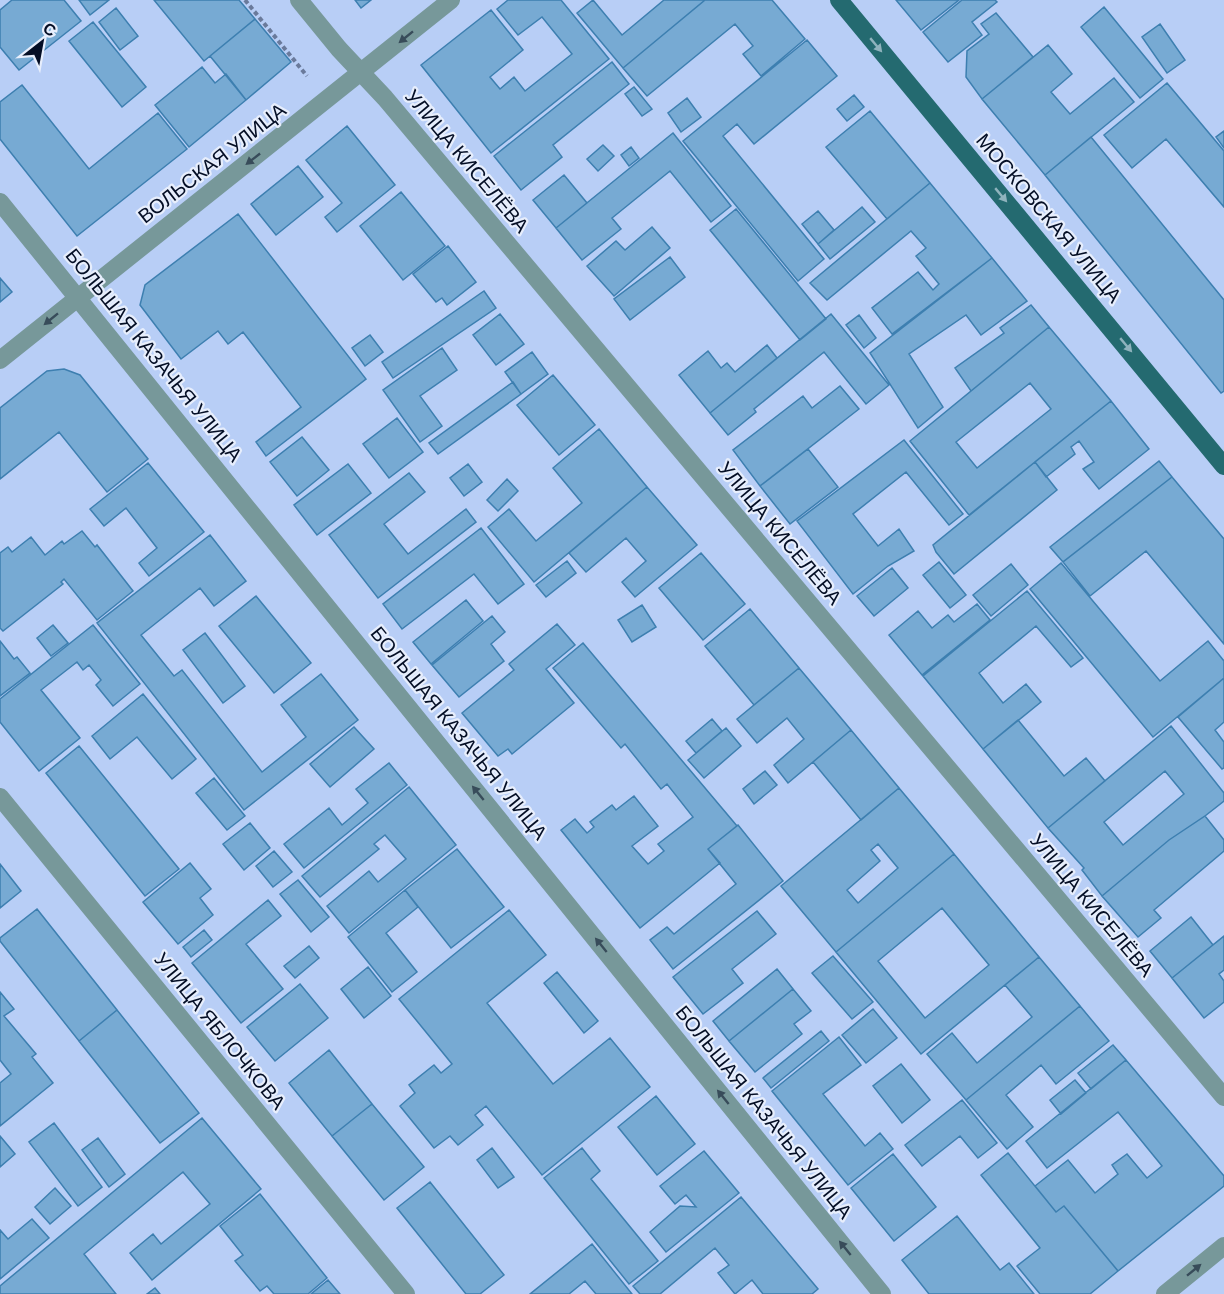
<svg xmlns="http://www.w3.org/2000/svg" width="1224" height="1294" font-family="'DM Sans',sans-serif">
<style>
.building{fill:#77aad3;stroke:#3d7fb0;stroke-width:1.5;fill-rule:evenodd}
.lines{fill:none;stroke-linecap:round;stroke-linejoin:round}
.path{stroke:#6a7a9b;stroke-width:4;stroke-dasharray:4.5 3;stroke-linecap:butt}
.minor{stroke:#77989a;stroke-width:18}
.major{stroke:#246a70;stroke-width:18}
.oneway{fill:#384c5a}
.oneway2{fill:#8fb3bd}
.labels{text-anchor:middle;stroke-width:4.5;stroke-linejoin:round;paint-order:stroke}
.street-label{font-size:20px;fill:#040e25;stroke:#e7eefc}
</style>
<rect width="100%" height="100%" fill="#b8cef6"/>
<path class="building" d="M12,0H64L81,21L19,70L0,47V10Z
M79,0H109L90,15Z
M154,0H239L255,19L204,61Z
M355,0H371L361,8Z
M508,0H561L609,59L491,153L421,65L491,10L523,50L490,77L500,89L514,77L525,91L572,54L542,17L518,35L497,9Z
M593,0L622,35L664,0H705L623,68L577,13Z
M705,0H772L805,39L761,76L743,54L753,46L735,24L647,96L623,68Z
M896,0H959L921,30Z
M962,0H995L997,2L972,22L982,35L948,62L923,32Z
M1104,7L1163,79L1140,98L1081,27Z
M116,8L138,36L120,50L99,22Z
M996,13L1033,57L982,99L966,77L967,51L989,34L981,24Z
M255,19L291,62L246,100L210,56Z
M93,22L146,87L122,107L69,41Z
M1160,24L1185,60L1167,73L1142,37Z
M807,40L837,76L754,144L737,124L723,136L824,259L798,281L683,141Z
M1048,45L1072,74L1051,92L1070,114L1114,78L1134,102L1045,175L982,99Z
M612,62L629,84L553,145L562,157L521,190L494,156Z
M202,67L215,83L226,74L246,100L189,147L155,105Z
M1167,83L1224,151V207L1166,139L1132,168L1104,135Z
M22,85L89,169L158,113L187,149L77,236L0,139V102Z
M634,87L652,109L642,116L625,94Z
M854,95L864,107L847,121L837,109Z
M687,98L701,117L681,132L668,113Z
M870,111L930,183L887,219L826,147Z
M347,126L395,185L337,232L325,217L342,203L306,160Z
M1224,131V148L1216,137Z
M673,133L731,206L711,222L670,171L612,218L621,229L582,260L556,228Z
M1091,137L1224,300V391L1221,393L1045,175Z
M603,145L614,156L598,171L587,159Z
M631,147L639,158L629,166L621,155Z
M298,166L323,197L276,235L251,204Z
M564,175L587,203L556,228L533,200Z
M930,183L992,258L892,334L872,308L918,272L933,290L939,284L916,256L926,248L911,231L827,300L810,283Z
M401,192L445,246L403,280L360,226Z
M862,207L875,222L830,259L818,244Z
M736,209L826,319L800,340L710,230Z
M818,211L834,230L818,244L802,224Z
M238,214L366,379L266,456L256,442L301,407L243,332L228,344L218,331L181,359L140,305L145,285Z
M652,227L670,248L614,296L587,266L616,241L625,250Z
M448,246L476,282L447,305L442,298L436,302L413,274Z
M670,257L685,277L630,320L614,299Z
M992,258L1027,301L981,335L966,315L909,354L943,407L918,428L870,353Z
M0,278L12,292L0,302Z
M484,291L496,308L393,378L382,362Z
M1031,305L1049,327L971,391L955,368L1004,333L1000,328Z
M500,314L524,344L496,365L473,335Z
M831,314L889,385L866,404L824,352L754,409L756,412L728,435L710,413Z
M859,315L876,338L864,348L846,325Z
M1049,327L1111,401L969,515L910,441ZM1030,383L1051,409L977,468L956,442Z
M370,335L383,352L365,366L352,348Z
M767,345L777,358L710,413L679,375L708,351L721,368L727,363L735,372Z
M442,348L457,370L420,396L442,426L420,442L383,390Z
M532,352L548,374L521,394L505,372Z
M64,369L80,375L148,459L107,492L59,432L0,479V408L47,371Z
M553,375L595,425L559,455L517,405Z
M513,382L521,394L438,454L429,443Z
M840,386L859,409L760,486L733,450L803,396L812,408Z
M1111,401L1149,449L1099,489L1083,469L1094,462L1079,441L1071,447L1075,454L1046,477L1035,462Z
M397,418L423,452L389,478L363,444Z
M599,429L647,487L534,582L488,527L509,509L536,541L582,503L553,468Z
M302,437L329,470L297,496L270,462Z
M904,440L963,514L949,525L906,472L853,514L878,546L899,529L914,551L888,566L853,594L797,521Z
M808,449L838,487L790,524L760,486Z
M1159,461L1172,477L1063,562L1050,547Z
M1035,462L1057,490L954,574L936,552L933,545Z
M148,463L204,532L149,576L139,563L157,548L126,508L104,526L90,509Z
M348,464L371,493L317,535L294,505Z
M468,464L482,482L464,496L450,478Z
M409,473L425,492L384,524L408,554L466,509L476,522L378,598L329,535Z
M1172,477L1224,539V644L1146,551L1090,596L1063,562Z
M507,479L518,491L498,511L487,500Z
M647,487L697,545L635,597L622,582L646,561L626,538L586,572L569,553Z
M481,528L524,584L498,604L474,574L402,629L383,604Z
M82,531L95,547L97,545L133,591L97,620L64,579L61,582L63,584L3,631L0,628V553L8,547L12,552L31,537L45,555L62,541L64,544Z
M210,535L246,581L214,606L200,588L141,635L174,676L182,670L262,772L306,737L281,705L321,674L358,720L244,810L97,623Z
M701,553L745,604L703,640L659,588Z
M567,561L576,573L546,597L536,585Z
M939,562L966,595L950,608L923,575Z
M1061,563L1160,681L1208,641L1224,661V678L1153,737L1030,589Z
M1011,564L1028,585L991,616L973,595Z
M892,568L908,588L874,616L857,596Z
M1027,591L1083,658L1071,667L1036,626L979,673L1003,703L1026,684L1041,702L983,749L923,676Z
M256,596L311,663L274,693L219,626Z
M466,600L483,621L431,664L413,642Z
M977,604L990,620L922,675L889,635L918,611L932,628L948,615L954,622Z
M642,605L656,627L632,642L618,620Z
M750,609L799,668L754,705L705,646Z
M492,616L505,632L491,644L504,661L459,697L432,665Z
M557,624L575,645L546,669L574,703L512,754L508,749L498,756L462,713L514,670L509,664Z
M53,625L68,643L51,656L37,638Z
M93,625L140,684L113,706L96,685L101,680L89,665L83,670L77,662L41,690L80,738L39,771L0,722V699Z
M205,633L245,686L223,703L183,650Z
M0,641L14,659L17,657L30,673L0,696Z
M583,643L737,826L708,849L720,863L640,928L561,830L575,819L587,833L594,827L590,822L612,805L616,810L634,796L658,826L632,846L648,864L664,851L658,844L693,817L667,784L661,789L625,744L621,748L553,668Z
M799,668L851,730L788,783L774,765L804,739L787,718L757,743L737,719Z
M1224,678V722L1215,730L1224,742V768L1222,769L1178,717Z
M143,694L196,759L172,779L137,737L110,759L92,736Z
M712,719L722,731L696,753L686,741Z
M1018,720L1064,776L1086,758L1105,781L1048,828L983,749Z
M1171,726L1224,793V801L1205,816L1169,840L1102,896L1082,870L1084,868L1048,828ZM1165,771L1184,794L1123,845L1104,822Z
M354,727L374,749L330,787L310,764Z
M726,728L741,746L704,778L688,760Z
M851,730L899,788L861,820L813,762Z
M79,746L179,869L145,896L46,773Z
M389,763L407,785L304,868L284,844L329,808L342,825L368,803L356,789Z
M765,771L777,785L754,804L743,789Z
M214,778L245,816L227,830L196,793Z
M409,787L456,845L349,933L327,906L369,871L378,882L406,859L385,835L374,844L379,849L320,897L302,876Z
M899,788L954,854L836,952L781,886ZM878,844L898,868L858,903L847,890L880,861L871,850Z
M1205,816L1224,840V851L1154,910L1161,918L1138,937L1102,896L1169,840Z
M250,823L270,848L244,870L223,844Z
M738,825L783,881L673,969L650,940L667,927L674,934L736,884L708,849Z
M457,849L504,907L451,948L405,890Z
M274,851L292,872L273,887L256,866Z
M954,854L1039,957L921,1054L836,952ZM942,908L989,965L925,1018L878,961Z
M190,863L211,889L200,898L213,915L178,944L143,902Z
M0,864L21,891L0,908Z
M298,880L329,917L311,932L280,894Z
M405,890L418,907L386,933L417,972L392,992L348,937Z
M268,900L281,916L246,944L283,989L241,1023L192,963Z
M37,909L117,1010L79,1041L0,941V938Z
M509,910L546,955L487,1003L553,1084L610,1038L650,1087L542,1175L486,1106L475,1115L483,1125L458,1145L450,1136L434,1148L400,1106L415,1093L409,1085L434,1065L441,1073L452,1064L399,999Z
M757,911L776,934L732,969L743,983L703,1014L673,977Z
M1191,917L1213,945L1172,978L1150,951Z
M204,930L212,940L191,957L183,947Z
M1224,936V970L1219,974L1224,981V1002L1204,1018L1172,978Z
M309,946L319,958L295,978L284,966Z
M833,956L873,1002L852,1019L812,973Z
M1039,957L1080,1006L966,1100L927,1054L952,1033L977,1063L1032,1017L1005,985Z
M368,967L391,996L364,1018L341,989Z
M777,969L793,989L729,1041L713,1021Z
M557,972L598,1021L584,1033L544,983Z
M300,984L328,1018L275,1061L247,1027Z
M793,989L811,1011L794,1024L802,1034L755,1072L729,1041Z
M0,992L14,1009L4,1016L36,1054L32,1057L53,1083L0,1126V1083L11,1074L0,1060Z
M1080,1006L1109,1041L1056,1084L1041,1065L1006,1095L1033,1127L1007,1149L966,1100Z
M873,1009L897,1038L866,1063L842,1035Z
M117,1010L199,1113L160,1143L79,1041Z
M821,1031L829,1041L771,1088L763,1078Z
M839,1037L861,1065L823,1094L865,1146L880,1133L893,1149L848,1185L772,1091Z
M1113,1045L1126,1060L1091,1089L1078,1073Z
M329,1050L372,1104L332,1136L289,1083Z
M1126,1060L1224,1176V1186L1118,1271L1064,1206L1056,1212L1035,1186L1068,1160L1095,1193L1118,1174L1112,1165L1127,1154L1147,1178L1162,1166L1118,1112L1047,1168L1026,1141Z
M901,1064L930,1100L902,1123L873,1086Z
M1075,1080L1086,1093L1061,1114L1050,1100Z
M656,1096L695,1144L657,1175L618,1127Z
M962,1100L997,1143L978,1158L960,1136L922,1166L905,1145Z
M372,1104L424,1167L384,1200L332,1136Z
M202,1118L261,1189L152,1280L130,1253L153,1234L161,1244L210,1204L183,1172L84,1254L116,1294H0V1286Z
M54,1123L102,1187L78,1206L29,1142Z
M0,1136L15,1154L0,1167Z
M98,1138L125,1174L109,1187L82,1150Z
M492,1148L514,1177L498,1188L477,1160Z
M582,1148L600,1171L591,1179L658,1261L629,1284L544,1178Z
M704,1151L739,1193L666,1252L650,1232L680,1206L696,1207L686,1195L675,1204L660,1186Z
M1008,1153L1056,1212L1064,1206L1118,1271L1090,1294H1040L1017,1266L1040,1248L981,1175Z
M893,1154L936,1207L894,1241L851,1188Z
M430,1182L504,1275L480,1294H466L397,1208Z
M55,1188L71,1206L50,1224L35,1207Z
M260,1194L327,1278L308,1294H274L267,1286L260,1291L235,1261L243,1255L220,1226Z
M741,1197L818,1289L812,1294H763L752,1280L735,1294L718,1273L729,1265L715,1248L660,1294H640L633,1286Z
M957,1216L1000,1270L1009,1263L1034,1294H929L902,1260Z
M32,1219L49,1238L0,1279V1230L8,1239Z
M592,1244L632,1294H596L585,1281L569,1294H530Z
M328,1280L340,1294H311Z
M155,1288L160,1294H147Z"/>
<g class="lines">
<path class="path" d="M245,0L307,76"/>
<path class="minor" d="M299,0L339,49L385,98L1224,1097
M0,202L882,1294
M0,360L451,0
M0,797L406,1294
M1165,1294L1224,1246"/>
<path class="major" d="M839,0L1224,466"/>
</g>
<defs><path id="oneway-solid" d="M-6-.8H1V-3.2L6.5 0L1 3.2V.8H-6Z" transform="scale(1.5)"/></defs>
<g class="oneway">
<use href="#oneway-solid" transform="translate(406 37) rotate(141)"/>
<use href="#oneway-solid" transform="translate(253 159) rotate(142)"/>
<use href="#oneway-solid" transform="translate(51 319) rotate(141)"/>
<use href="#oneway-solid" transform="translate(478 793) rotate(-129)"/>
<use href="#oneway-solid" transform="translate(601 945) rotate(-129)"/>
<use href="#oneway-solid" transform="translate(723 1097) rotate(-129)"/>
<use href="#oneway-solid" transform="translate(845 1248) rotate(-129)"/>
<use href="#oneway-solid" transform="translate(1194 1270) rotate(-39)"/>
</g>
<g class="oneway2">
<use href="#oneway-solid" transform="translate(876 45) rotate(50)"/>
<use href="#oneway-solid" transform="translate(1001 195) rotate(50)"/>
<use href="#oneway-solid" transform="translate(1126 345) rotate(50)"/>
</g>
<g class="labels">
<g class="street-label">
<text transform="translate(467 161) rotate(50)" y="7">УЛИЦА КИСЕЛЁВА</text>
<text transform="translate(212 163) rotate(-38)" y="7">ВОЛЬСКАЯ УЛИЦА</text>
<text transform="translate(1049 218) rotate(50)" y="7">МОСКОВСКАЯ УЛИЦА</text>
<text transform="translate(154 355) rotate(51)" y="7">БОЛЬШАЯ КАЗАЧЬЯ УЛИЦА</text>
<text transform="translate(780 533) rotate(50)" y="7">УЛИЦА КИСЕЛЁВА</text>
<text transform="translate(459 733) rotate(51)" y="7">БОЛЬШАЯ КАЗАЧЬЯ УЛИЦА</text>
<text transform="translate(1092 905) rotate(50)" y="7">УЛИЦА КИСЕЛЁВА</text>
<text transform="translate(220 1031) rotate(51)" y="7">УЛИЦА ЯБЛОЧКОВА</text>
<text transform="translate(764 1112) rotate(51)" y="7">БОЛЬШАЯ КАЗАЧЬЯ УЛИЦА</text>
</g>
</g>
<g transform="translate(42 42) rotate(31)" stroke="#e7eefc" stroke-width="4.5" paint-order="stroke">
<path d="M0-4.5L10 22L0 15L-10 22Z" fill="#040e25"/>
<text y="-9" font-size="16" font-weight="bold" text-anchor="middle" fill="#040e25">С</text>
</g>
</svg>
